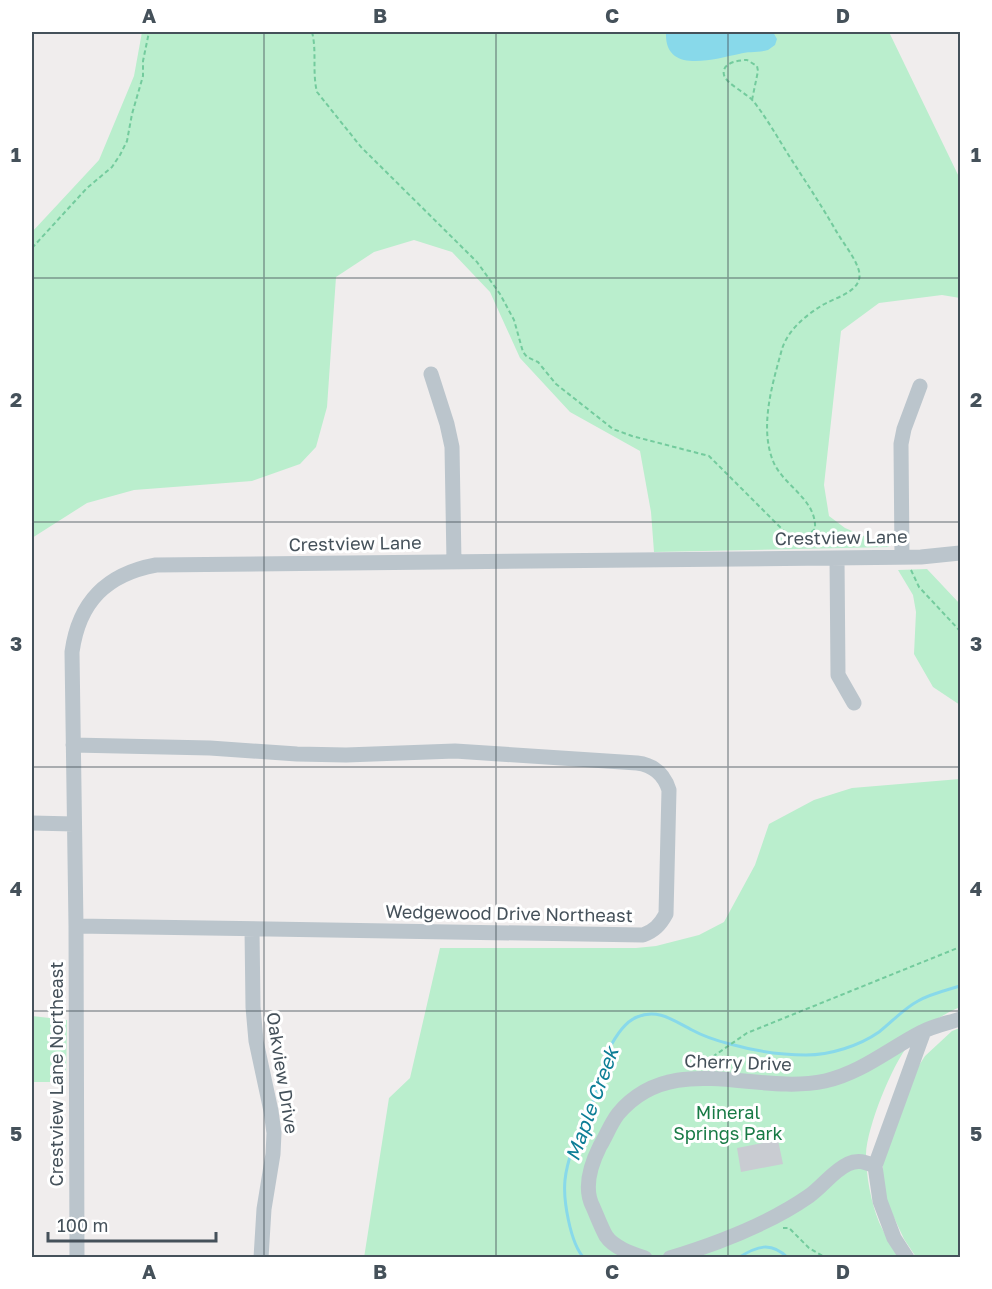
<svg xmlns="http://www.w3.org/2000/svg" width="992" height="1289" font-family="'Golos Text',sans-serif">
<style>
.green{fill:#baeecd}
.water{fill:#88d9ea}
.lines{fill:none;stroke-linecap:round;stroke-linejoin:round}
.stream{stroke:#88d9ea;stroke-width:3}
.building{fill:#c9ccd2}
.path{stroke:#73cb9d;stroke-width:2;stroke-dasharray:4.5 3;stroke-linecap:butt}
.minor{stroke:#bbc5cc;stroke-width:15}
.grid{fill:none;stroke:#45515a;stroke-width:1.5;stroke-opacity:0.55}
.labels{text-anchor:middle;stroke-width:6;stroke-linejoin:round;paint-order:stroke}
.street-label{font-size:18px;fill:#45515a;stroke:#fff}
.park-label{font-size:18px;fill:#177a45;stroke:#fff}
.water-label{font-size:20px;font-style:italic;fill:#0d7e96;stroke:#fff}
.neatline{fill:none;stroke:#45515a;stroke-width:2}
.grid-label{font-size:20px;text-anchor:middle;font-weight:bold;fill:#45515a}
</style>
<rect width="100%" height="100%" fill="#f0eded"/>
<path class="green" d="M142,32H889L960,179V298L942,295L879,303L841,331L824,485L829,516L845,528L890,547L654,552L651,512L640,451L570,412L520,358L490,292L452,252L414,240L374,252L336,277L327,407L316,447L300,464L252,481L134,490L87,503L32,538V232L99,160L134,76Z
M927,569L960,604V705L933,687L914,654L916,612L913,595L898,570Z
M960,779V1007C941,1015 923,1027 909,1044C892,1065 867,1127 866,1154C866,1176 871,1202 879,1222C884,1234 893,1246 899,1257L364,1258L389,1098L410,1078L440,948H636L656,946L699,935L724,922L755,865L769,824L814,800L852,788Z
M32,1016L67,1020L66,1082H32Z
M960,1028V1257H916L904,1239L883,1194V1162L893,1106L925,1056L952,1031Z"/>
<path class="water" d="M666,32H773L777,39L775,45L768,50C758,53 748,51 739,54C714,59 664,75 666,32Z"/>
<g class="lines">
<path class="stream" d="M584,1258C570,1243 563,1199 565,1180C568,1151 584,1125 594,1099C600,1083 602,1066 608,1051C614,1039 624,1022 637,1017C658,1008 674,1021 692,1030C703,1036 718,1041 730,1044C755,1051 781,1055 806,1055C830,1055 859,1046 879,1032C892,1022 903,1009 918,1001C930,994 947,990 960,986
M738,1258C757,1246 771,1241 788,1258"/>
</g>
<path class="building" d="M778,1140L783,1164L741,1172L737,1148Z"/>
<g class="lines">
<path class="path" d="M312,32C317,51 312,72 317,92L361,147L477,262L500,294L514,320L523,352L527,357L538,362L556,384L613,429L632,436L709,456L794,541L795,546
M752,100L758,71L757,66L747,60C738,60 721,63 724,75C726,84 747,93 754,102C768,120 779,140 791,159C806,182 821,205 835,229C842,242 853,254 858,268C867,291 835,297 821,306C805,316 788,330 782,349C773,382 759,426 773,461C783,486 817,499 815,529L795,546
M32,248L87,188L112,167L120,155L127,141L132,114L143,76V61L149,32
M911,570L919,587L960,631
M692,1065L708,1060L747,1033L960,947
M783,1228H789L809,1248L826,1258"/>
<path class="minor" d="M431,374L447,424L452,447L454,562
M902,557L901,444L904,429L920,386
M837,558L838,675L854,703
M73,745L210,748L297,754L346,755L455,751L637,763C654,765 664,774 669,790L666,914C660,925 654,931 643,935L76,926
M32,823L74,824
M252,929L253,1007L256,1041L271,1111L274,1133L273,1154L264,1209L261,1258
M77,1258L76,926L72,652C79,601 107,574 156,565L921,557L960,553
M645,1258C633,1254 614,1248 606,1236C601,1227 597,1216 593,1207C583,1188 591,1164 600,1146C606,1136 611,1123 618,1114C672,1049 755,1096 825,1081C861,1073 889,1049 922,1032C933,1026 948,1023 960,1019
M670,1258C716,1244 769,1224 809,1196C823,1186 833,1171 848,1164C858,1159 865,1162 875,1166
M907,1258L894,1238L880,1201L875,1166L924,1031"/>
</g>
<path class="grid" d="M264,32V1258M496,32V1258M728,32V1258M32,278H960M32,522H960M32,767H960M32,1011H960"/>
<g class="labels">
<g class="street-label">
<text transform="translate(841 538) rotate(-1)" y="6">Crestview Lane</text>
<text transform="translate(355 544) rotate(-1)" y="6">Crestview Lane</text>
<text transform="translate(509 914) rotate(1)" y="6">Wedgewood Drive Northeast</text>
<text transform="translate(738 1063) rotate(2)" y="6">Cherry Drive</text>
<text transform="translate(282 1073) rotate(81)" y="6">Oakview Drive</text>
<text transform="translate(57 1074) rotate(-90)" y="6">Crestview Lane Northeast</text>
</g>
<g class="park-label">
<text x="728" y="1119">Mineral<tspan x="728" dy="21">Springs Park</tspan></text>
</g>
<g class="water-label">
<text transform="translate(592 1104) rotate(-70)" y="7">Maple Creek</text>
</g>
</g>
<rect width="992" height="1289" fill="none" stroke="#ffffff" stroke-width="66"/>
<path d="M48 1232v9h168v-9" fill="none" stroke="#45515a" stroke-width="3"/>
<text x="57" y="1232" font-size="18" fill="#45515a" stroke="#ffffff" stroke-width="4.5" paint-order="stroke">100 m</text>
<rect x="33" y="33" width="926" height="1223" class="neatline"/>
<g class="grid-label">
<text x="149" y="23">A</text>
<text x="380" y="23">B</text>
<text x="612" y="23">C</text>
<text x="843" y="23">D</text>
<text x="16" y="162">1</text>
<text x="976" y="162">1</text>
<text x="16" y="407">2</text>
<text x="976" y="407">2</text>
<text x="16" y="651">3</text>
<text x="976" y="651">3</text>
<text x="16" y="896">4</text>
<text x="976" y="896">4</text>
<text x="16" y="1141">5</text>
<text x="976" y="1141">5</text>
<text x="149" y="1279">A</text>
<text x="380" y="1279">B</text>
<text x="612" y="1279">C</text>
<text x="843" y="1279">D</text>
</g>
</svg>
